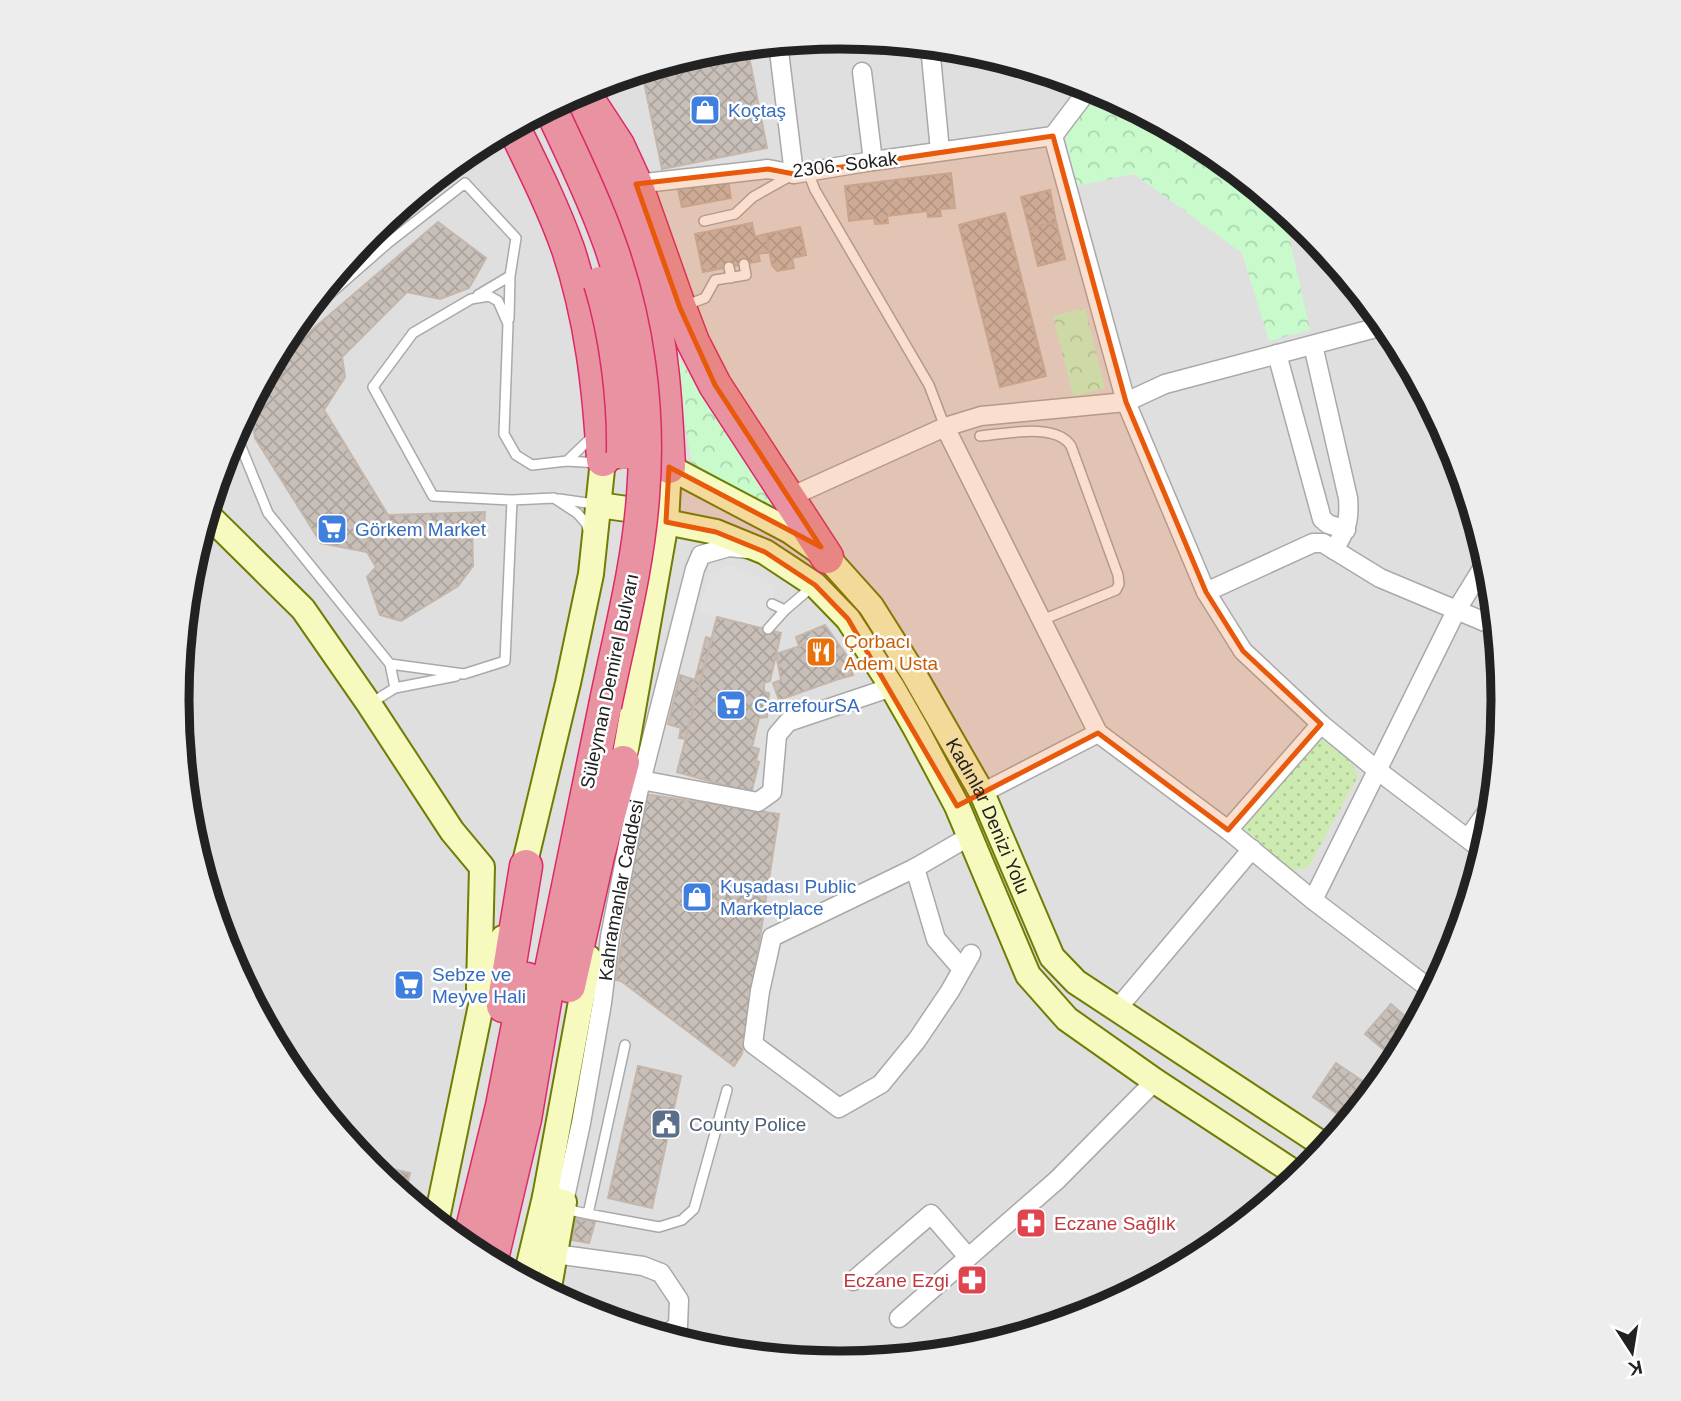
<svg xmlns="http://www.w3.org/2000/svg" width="1681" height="1401" font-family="Helvetica,sans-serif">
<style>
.residential{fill:#e0dfdf}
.grass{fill:url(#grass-dots)}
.park{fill:url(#park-crowns)}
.parking{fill:#e2e2e2}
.building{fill:url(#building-cross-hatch);stroke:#c4b6ab;stroke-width:2}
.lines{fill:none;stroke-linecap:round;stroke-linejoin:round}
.lane-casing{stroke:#a9a9a9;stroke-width:12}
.street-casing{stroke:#a9a9a9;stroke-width:21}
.secondary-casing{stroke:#707d05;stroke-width:28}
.highway-casing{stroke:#dc2a67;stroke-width:35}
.lane{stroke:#fff;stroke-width:9}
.street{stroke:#fff;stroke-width:18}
.secondary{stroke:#f7fabf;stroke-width:24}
.highway{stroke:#e892a2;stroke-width:32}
.highway-bridge-casing{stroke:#dc2a67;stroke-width:35;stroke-linecap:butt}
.highway-bridge{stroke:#e892a2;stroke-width:32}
.marked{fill:#e8590c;fill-opacity:0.2;stroke:#e8590c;stroke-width:5;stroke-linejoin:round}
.labels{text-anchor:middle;stroke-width:5;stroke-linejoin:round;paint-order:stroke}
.shop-label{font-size:19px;fill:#366cbe;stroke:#fff;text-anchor:start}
.street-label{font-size:19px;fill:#222;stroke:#fff}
.food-label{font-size:19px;fill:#c56008;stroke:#fff;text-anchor:start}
.service-label{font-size:19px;fill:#4e5e75;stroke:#fff;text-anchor:start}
.health-label{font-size:19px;fill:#be3a42;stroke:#fff;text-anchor:start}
.rim{fill:none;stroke:#222;stroke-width:9}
</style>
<defs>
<pattern id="grass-dots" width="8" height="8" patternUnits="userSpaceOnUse" patternTransform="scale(1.75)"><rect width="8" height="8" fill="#cdebb0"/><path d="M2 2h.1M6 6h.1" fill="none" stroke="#b0c997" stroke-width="1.8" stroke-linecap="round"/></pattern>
<pattern id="park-crowns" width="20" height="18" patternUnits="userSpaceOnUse" patternTransform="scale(1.75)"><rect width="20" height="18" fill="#c8facc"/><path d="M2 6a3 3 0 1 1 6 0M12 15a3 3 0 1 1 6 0" fill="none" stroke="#acd6af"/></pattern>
<pattern id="building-cross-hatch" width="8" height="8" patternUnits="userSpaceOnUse" patternTransform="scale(1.75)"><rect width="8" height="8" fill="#c7bfb8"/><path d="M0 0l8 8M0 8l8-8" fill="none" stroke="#aba49e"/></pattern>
</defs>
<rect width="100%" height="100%" fill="#f2efe9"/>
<path class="residential" d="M178 701a662 662 0 1 1 1324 0a662 662 0 1 1-1324 0Z"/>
<path class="grass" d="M1328,739L1352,764L1358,776L1308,868L1292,870L1241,826L1314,740Z"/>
<path class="park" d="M1096,88L1204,146L1283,209L1310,330L1269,341L1242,253L1134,174L1077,186L1064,131Z
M1085,308L1105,388L1073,396L1053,316Z
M678,360L682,363L776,509L692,463L686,431Z"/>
<path class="parking" d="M732,565L776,586L766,629L781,633L770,681L764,683V692L769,693L767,717L759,719L752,746L759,749L756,761L759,762L752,790L745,791L677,772L717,618L698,612L709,574Z"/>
<path class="building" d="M748,51L767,148L662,169L642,72Z
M951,173L955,208L940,209L941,216L928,217L927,211L887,216L888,223L875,224L874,218L849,221L845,186Z
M728,180L731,198L682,207L678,189Z
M1050,190L1056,222L1029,228L1021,197Z
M1005,213L1046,376L1000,387L959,225Z
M438,222L486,258L469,288L440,299L407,292L342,357L345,377L324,410L388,515L485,512L484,526L387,527L369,537L367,552L321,543L255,438L251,410L278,359Z
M1056,222L1065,259L1038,266L1029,228Z
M752,223L755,237L766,234L769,252L758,254L760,261L703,272L695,234Z
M800,227L806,255L792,258L794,268L777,271L772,265L766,234Z
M472,525L473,566L458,586L401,621L380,615L367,577L376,567L367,552L369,537L387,527Z
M717,617L781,633L770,681L764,683V692L769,693L767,717L759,718L752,747L759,749L756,761L759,762L752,790L745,791L677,772Z
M825,625L847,656L853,675L839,679L833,661L827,663L819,640L799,646L796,637Z
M706,637L712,639L685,739L679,738L681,728L668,724L680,675L695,680Z
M819,640L827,663L833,661L839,679L779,700L773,683L781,680L776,654Z
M644,794L779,814L742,1054L734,1066L621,981L616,980Z
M1391,1004L1416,1026L1397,1061L1365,1034Z
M1336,1063L1376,1090L1349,1122L1313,1097Z
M638,1066L681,1076L652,1208L608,1198Z
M366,1163L410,1173L406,1191L400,1194Z
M576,1218L595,1222L589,1243L572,1240Z"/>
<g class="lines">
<g class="lane-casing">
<path id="lane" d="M808,172L815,190L929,385L945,427
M704,221L735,214L753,197L792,175
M729,267L731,278
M684,306L705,298L715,280L746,275L744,264
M509,319L510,276
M292,327L388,243L465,183L516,238L510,276L478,295
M235,432L268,513L390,664L464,674L505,661L512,500
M980,436C1005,434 1056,422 1071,446L1118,575L1119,584L1116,590L1042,620
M224,457L241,447
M567,461L598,463
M559,499L587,503L597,501
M589,532L586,523L577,513L554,498L512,500L433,496L373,387L413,333L471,299L489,296L498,301L508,324L504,434L516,455L532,465L567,461L594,435
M772,604L785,610
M768,629L785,610L813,586
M390,664L395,688
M371,703L395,688L456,676
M568,1206L574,1211L588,1214L625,1045
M588,1214L659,1227L682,1220L694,1209L727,1090"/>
</g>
<g class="street-casing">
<g id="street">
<path d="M778,43L794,174"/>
<path d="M930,46L940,151"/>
<path d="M862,72L873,161"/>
<path d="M1091,86L1053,136L1126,402L1206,592L1243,651L1321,724L1377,770L1485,852"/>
<path d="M636,184L768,169L794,174L873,161L1053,136"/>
<path d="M1313,345L1348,498C1350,522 1346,530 1334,550"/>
<path d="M1277,354L1322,519L1328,524L1346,530"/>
<path d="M945,427L1098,733"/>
<path d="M790,497L945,427L981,416L1126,402L1165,384L1387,325"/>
<path d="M1206,592L1313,543H1323L1380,578L1497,627"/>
<path d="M641,780L758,802L772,792L777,735L788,722L892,687"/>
<path d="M982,793L1098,733L1228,830L1313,900L1434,992"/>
<path d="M1228,830L1321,724"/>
<path d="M970,836L915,868L772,937L760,991L753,1044L839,1108L881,1084L917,1040L950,991L971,954"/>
<path d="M1469,837L1494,802"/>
<path d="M915,868L936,939L962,969"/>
<path d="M1313,900L1456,611L1488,559"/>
<path d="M1117,1009L1252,849"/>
<path id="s1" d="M564,1202L581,1123L602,1003L610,937L638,793L695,569L701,555L729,547L748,549"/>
<path d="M1254,1215L1298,1175"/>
<path d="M555,1254L643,1266L661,1273L679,1300L678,1326L662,1337"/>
<path d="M853,1281L931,1214L968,1257"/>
<path d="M899,1318L1057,1180L1155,1081"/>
</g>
</g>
<g class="secondary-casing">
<g id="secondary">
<path d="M599,505L634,510L666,522L716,532L765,552L815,585L848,619L892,687L916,729L957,806L1028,975L1067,1019L1155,1081L1301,1177"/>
<path d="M207,514L303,609L369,704L452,831L482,867L479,988"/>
<path d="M621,777L666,522L669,467"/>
<path id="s2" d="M520,883L568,683L591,574L603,460C619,453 634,453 650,457L790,531L827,557L871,606L912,671L982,793L1052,957L1076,982L1328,1148"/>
<path d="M545,1197L564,1202L548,1293"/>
<path d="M436,1223L480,1010L503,938"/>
<path d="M525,1281L545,1197L589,958"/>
</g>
</g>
<g class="highway-casing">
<path id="highway" d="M582,90L618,145L636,184L680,308L693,342L715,385L827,557
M581,116C605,171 632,227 647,286C663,345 666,406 669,467
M513,126C533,167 553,207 568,249C591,318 599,388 603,460
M569,986L598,856L623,762
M503,1006L526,866
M467,1249L502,1106L527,979
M491,1263L525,1119L548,984L605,706"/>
</g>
<use href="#lane" class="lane"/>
<use href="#street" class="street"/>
<use href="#secondary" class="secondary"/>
<use href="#highway" class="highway"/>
<g class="highway-bridge-casing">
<path id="highway-bridge" d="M550,107C570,150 592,194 608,239C638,320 650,410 643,496C638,567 619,637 605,706
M600,283C616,334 624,400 623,453"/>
</g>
<use href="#highway-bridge" class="highway-bridge"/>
</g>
<path class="marked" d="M1053,136L1126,402L1206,592L1243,651L1321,724L1228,830L1098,733L957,806L848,619L815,585L765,552L716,532L666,522L669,467L821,547L715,385L680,308L636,184L768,169L794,174Z"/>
<defs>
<g id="shop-square" transform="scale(1.575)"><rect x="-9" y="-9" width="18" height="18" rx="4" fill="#3f7fe0" stroke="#fff"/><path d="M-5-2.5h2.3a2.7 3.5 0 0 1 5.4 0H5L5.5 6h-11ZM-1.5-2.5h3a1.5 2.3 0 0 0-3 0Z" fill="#fff"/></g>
<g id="supermarket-square" transform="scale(1.575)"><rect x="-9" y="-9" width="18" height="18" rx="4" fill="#3f7fe0" stroke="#fff"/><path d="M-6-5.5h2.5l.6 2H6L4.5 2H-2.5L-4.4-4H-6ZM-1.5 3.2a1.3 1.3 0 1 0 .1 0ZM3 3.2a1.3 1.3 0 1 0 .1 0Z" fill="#fff"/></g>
<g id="restaurant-square" transform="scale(1.575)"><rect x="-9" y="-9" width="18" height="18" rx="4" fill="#e8710a" stroke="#fff"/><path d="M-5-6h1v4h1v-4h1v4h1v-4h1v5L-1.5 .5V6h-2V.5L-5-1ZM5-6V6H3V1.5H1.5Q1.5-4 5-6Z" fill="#fff"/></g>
<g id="civic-square" transform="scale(1.575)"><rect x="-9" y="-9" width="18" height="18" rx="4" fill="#5c6f8a" stroke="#fff"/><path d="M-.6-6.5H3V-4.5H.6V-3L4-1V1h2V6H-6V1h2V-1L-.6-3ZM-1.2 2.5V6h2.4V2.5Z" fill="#fff"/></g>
<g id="pharmacy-square" transform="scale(1.575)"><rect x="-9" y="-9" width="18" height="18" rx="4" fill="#e0444e" stroke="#fff"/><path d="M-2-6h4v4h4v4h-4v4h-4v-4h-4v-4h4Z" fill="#fff"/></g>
</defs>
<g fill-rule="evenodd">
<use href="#shop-square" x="705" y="110"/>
<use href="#supermarket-square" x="332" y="529"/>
<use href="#restaurant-square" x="821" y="652"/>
<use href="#supermarket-square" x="731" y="705"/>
<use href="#shop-square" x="697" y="897"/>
<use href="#supermarket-square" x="409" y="985"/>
<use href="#civic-square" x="666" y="1124"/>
<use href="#pharmacy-square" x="1031" y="1223"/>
<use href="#pharmacy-square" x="972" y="1280"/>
</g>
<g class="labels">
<g class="shop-label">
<text x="728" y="117">Koçtaş</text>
<text x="355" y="536">Görkem Market</text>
<text x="754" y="712">CarrefourSA</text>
<text x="720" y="893">Kuşadası Public<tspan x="720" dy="22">Marketplace</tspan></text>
<text x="432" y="981">Sebze ve<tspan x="432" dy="22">Meyve Hali</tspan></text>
</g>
<g class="street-label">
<text transform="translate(845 164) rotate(-7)" y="7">2306. Sokak</text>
<text transform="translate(609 681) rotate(-78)" y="7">Süleyman Demirel Bulvarı</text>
<text dy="7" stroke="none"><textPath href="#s2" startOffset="990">Kadınlar Denizi Yolu</textPath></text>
<text dy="7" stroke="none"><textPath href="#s1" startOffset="317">Kahramanlar Caddesi</textPath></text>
</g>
<g class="food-label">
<text x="844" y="648">Çorbacı<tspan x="844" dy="22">Adem Usta</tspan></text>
</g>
<g class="service-label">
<text x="689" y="1131">County Police</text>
</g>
<g class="health-label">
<text x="1054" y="1230">Eczane Sağlık</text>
<text x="949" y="1287" text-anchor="end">Eczane Ezgi</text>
</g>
</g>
<path d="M0 0H1681V1401H0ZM189 700a651 651 0 1 1 1302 0a651 651 0 1 1-1302 0Z" fill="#ededed" fill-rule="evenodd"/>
<path class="rim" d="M189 700a651 651 0 1 1 1302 0a651 651 0 1 1-1302 0Z"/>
<g transform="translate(1632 1352) rotate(168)" stroke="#ffffff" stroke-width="5" paint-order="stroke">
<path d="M0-5L12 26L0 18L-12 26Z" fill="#222222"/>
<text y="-10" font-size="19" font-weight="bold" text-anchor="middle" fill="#222222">K</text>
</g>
</svg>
